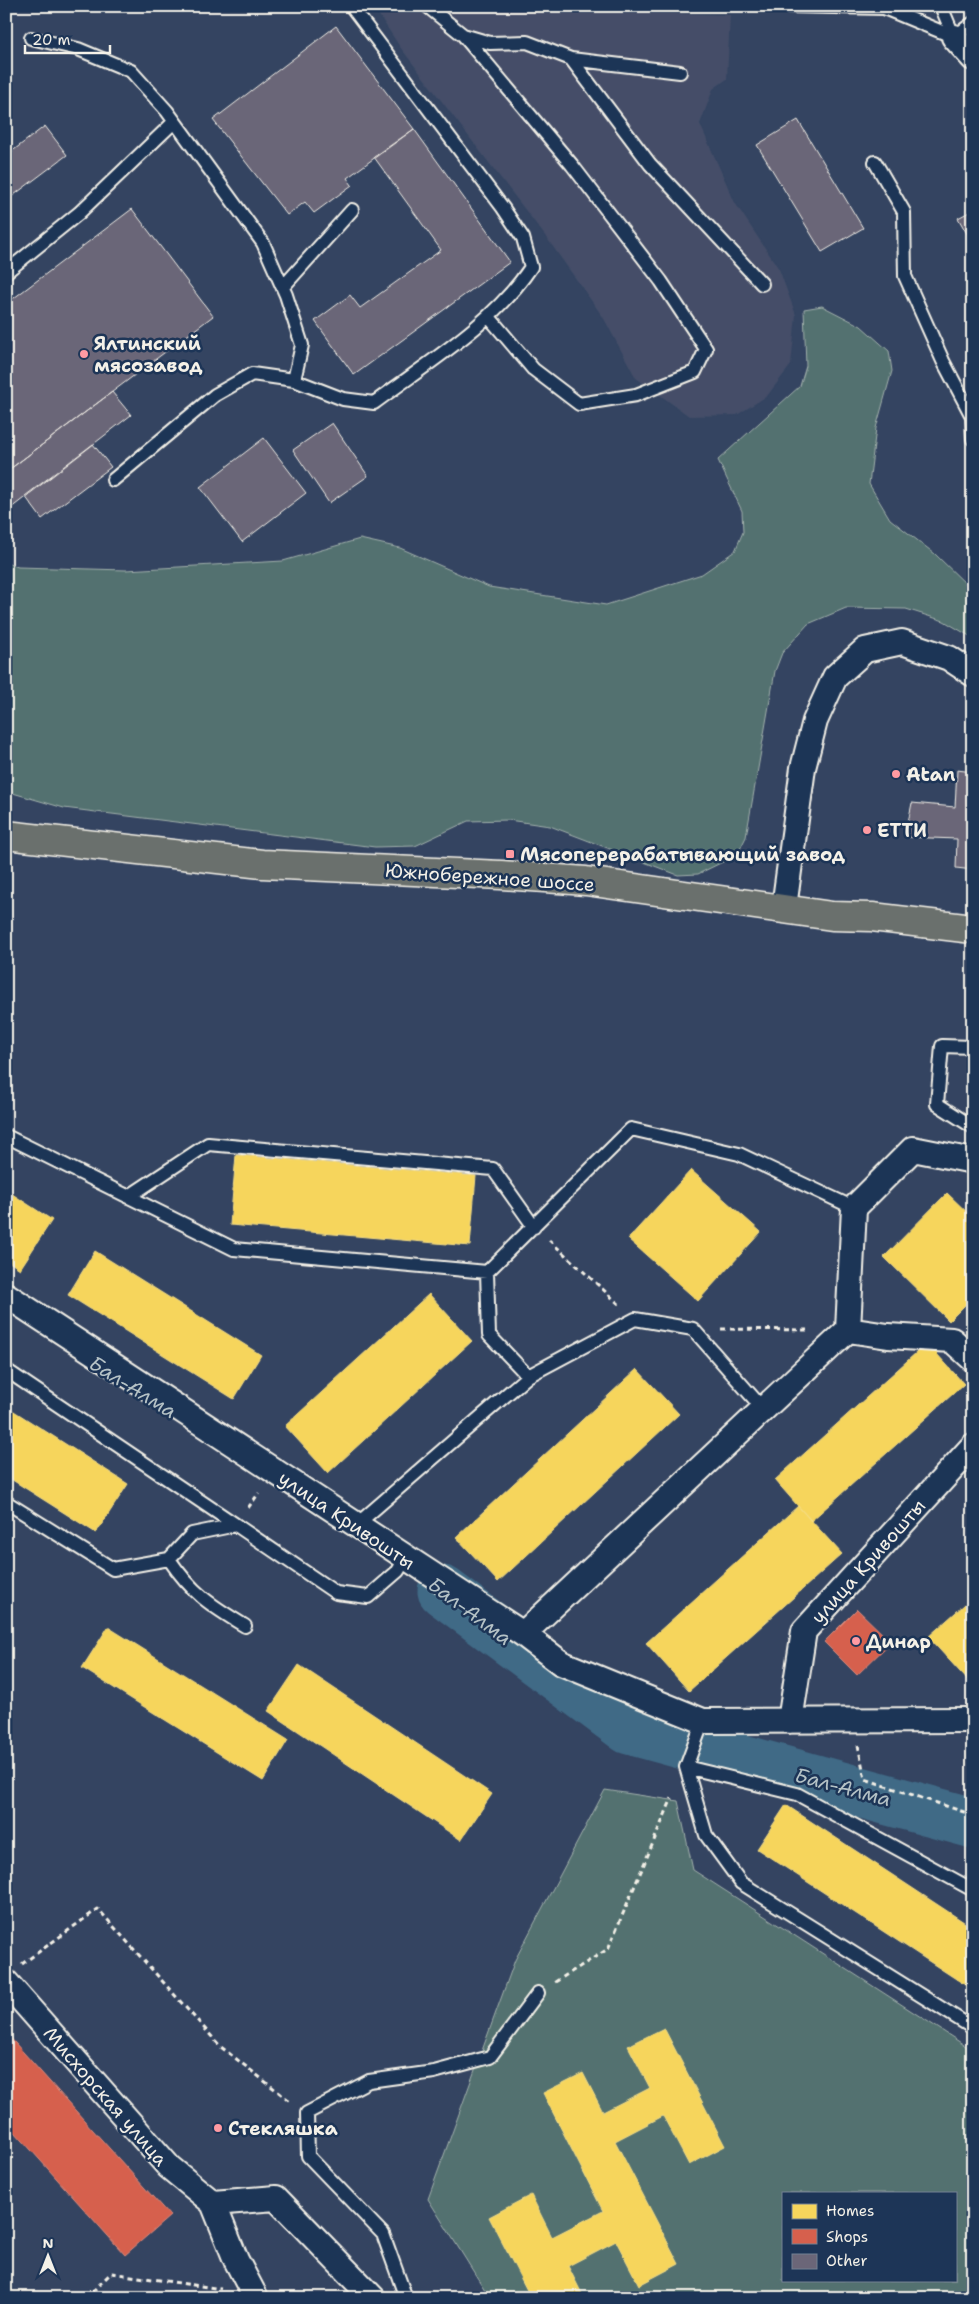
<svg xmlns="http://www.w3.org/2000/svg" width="979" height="2304" font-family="'Shantell Sans',sans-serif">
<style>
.built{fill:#444e68}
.green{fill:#527170;stroke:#a3b1ac;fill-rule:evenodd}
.homes{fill:#f6d55c;stroke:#f5dd86}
.shops{fill:#d6604d;stroke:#df8c7c}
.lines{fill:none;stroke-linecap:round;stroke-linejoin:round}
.river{stroke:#3f6a86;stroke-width:51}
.building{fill:#6b6678;stroke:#f4f1e8}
.service-casing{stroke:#f4f1e8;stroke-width:16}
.minor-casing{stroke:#f4f1e8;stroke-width:28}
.trunk-casing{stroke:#f4f1e8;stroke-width:31}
.path{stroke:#f4f1e8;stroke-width:3;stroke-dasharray:5 4;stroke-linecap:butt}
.service{stroke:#1d3557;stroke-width:12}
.minor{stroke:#1d3557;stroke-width:24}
.trunk{stroke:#6b706d;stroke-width:28}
.poi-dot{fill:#ff9aa2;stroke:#1d3557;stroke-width:2}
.labels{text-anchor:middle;stroke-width:5;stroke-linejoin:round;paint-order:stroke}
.poi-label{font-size:19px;font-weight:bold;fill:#f4f1e8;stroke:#1d3557;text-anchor:start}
.street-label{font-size:19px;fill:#f4f1e8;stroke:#1d3557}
.water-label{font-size:20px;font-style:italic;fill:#b5c2c6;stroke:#1d3557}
</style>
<rect width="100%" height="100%" fill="#344461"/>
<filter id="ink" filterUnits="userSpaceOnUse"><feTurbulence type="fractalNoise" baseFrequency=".02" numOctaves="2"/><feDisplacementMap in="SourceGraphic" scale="10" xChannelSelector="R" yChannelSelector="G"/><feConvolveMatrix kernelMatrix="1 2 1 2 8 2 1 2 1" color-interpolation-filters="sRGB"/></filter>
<g filter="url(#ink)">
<path class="built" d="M373,6H603L677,13L730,15L727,79L713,89L700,124L735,203L779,269L796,315L791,365L767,396L737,415L689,416L636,378L603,317L546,237L400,47Z"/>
<path class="green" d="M822,306L861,326L889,351L892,371L876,428L869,484L890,519L935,554L973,591V638L944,621L906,609L846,608L808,624L782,653L775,671L746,837L737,855L698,874L678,875L550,826L508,820L468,821L415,846L375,847L64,808L6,791V563L18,567L126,570L283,561L360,539L400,548L489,587L606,605L702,574L735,551L743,532L742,511L718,460L800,386L806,366L804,309Z
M605,1790L678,1801L693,1870L972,2050L973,2298H490L428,2199L515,1960ZM783,2193H955V2280H783Z"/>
<path class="homes" d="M236,1155L476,1176L470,1246L230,1225Z
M691,1170L761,1232L698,1301L628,1239Z
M6,1190L52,1220L20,1269L6,1260Z
M947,1193L973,1218V1297L949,1321L884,1257Z
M95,1251L261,1355L234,1399L68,1295Z
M429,1294L472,1341L328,1473L285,1426Z
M927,1343L964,1384L811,1521L775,1480Z
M637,1369L679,1414L498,1582L456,1537Z
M6,1406L128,1484L96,1533L6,1476Z
M798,1506L842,1554L689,1691L646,1643Z
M973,1597V1684L972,1685L928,1637Z
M108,1627L288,1740L263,1781L82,1668Z
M299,1665L492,1794L461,1840L268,1711Z
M786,1805L973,1928V1990L757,1849Z
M664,2028L725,2146L689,2165L663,2116L615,2141L679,2264L639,2285L616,2241L568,2266L584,2298H531L489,2217L531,2195L552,2237L603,2211L543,2093L583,2073L603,2112L650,2088L628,2046Z"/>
<path class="shops" d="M857,1609L891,1642L857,1675L824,1642Z
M6,2033L170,2216L125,2255L6,2122Z"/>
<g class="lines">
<path class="river" d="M443,1591L629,1729L973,1823"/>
</g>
<path class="building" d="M336,26L414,129L347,178L352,185L314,213L305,202L287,215L213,120Z
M798,120L863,228L822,252L757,145Z
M45,126L67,155L6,201V156Z
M414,129L510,262L354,375L315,321L350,295L360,308L441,250L374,157Z
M132,209L213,316L6,472V304Z
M973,210V244L958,218Z
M112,392L131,415L6,512V472Z
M332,423L368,476L329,503L293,450Z
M264,438L306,493L242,542L200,487Z
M93,444L111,467L42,519L25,496Z
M957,770L973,772V870L956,868L957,839L905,837L912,803L955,807Z
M973,1758V1803L972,1802Z"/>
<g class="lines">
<g class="service-casing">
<path id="service" d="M427,6L463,35L572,165L661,281L706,349L695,372L636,395L579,404L533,369L489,317
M785,6L884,8L954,37
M941,6L954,37
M463,35L490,43L527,42L571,59L650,164L762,284
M954,37L973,23
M31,38L78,49L131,71L167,111L263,243L286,295L302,345L294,380
M571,59L680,72
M875,162L904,212L905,276L943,361L973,418
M6,272L79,213L174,122
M283,287L352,210
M972,418L973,439
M113,480L215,395L252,374L294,380L343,399L374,403C429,362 493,324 531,267L523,238L503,208L351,6
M973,1047L942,1046L937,1104L973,1127
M6,1136L234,1249L487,1272L631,1129L739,1154L854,1208
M128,1197L208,1144L493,1169L534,1227
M487,1272L489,1335L528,1376
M6,1370L236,1525
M6,1502L113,1569L169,1559
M355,1526L528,1376L635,1319L693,1329L764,1410
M245,1626C210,1605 192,1593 169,1559L192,1534L236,1525L336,1593L368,1597L398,1571L405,1559
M703,1721L686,1767L706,1835L741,1883L973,2028
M686,1767L797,1794L973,1890
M406,2298L383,2234L308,2156L307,2113L369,2081L434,2072L490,2057L538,1993"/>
</g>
<g class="minor-casing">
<path id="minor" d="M954,37L973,58
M785,900L803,768L815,721L835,677L865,650L902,642L949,658L973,674
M973,1161L913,1149L854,1208L848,1330L888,1336L952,1340L973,1359
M6,1295L523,1634L561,1663L703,1721L973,1720
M523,1634L848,1330
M790,1721L804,1631L973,1446
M6,1982L169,2167L213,2203L236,2260L256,2298
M213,2203L276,2198L373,2298"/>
</g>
<g class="trunk-casing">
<path id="trunk" d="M6,835L262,864L501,875L586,881L832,916L872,917L973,929"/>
</g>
<path class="path" d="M549,1240L620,1305
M721,1329L809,1330
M248,1508L259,1493
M858,1745L865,1779L973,1815
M22,1964L98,1909L221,2047L290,2101
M555,1982L608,1949L672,1798
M86,2298L111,2273L221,2289
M963,2298L973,2289"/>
<use href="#service" class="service"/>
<use href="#minor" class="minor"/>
<use href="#trunk" class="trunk"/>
</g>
</g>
<g class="poi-dot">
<circle cx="84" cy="354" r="5"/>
<circle cx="896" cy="774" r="5"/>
<circle cx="867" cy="830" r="5"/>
<rect x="505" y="849" width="10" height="10" rx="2.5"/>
<circle cx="856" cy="1641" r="5"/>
<circle cx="218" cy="2128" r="5"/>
</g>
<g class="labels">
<g class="poi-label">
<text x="94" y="350">Ялтинский<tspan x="94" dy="22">мясозавод</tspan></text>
<text x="906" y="781">Atan</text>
<text x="877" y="837">ЕТТИ</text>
<text x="520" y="861">Мясоперерабатывающий завод</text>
<text x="866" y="1648">Динар</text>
<text x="228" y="2135">Стекляшка</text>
</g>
<g class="street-label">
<text transform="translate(490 877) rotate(4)" y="7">Южнобережное шоссе</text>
<text transform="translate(347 1520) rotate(34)" y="7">улица Кривошты</text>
<text transform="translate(868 1561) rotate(-48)" y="7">улица Кривошты</text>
<text transform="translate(106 2096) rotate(49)" y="7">Мисхорская улица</text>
</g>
<g class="water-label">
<text transform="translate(133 1387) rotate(32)" y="7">Бал-Алма</text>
<text transform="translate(470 1611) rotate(37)" y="7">Бал-Алма</text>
<text transform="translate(843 1787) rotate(15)" y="7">Бал-Алма</text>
</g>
</g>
<rect width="979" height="2304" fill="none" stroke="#1d3557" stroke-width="25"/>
<rect x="12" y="12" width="954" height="2279" fill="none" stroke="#f4f1e8" stroke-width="2" filter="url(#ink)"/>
<rect x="782" y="2192" width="175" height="90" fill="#1d3557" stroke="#738091"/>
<rect x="792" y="2204" width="25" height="15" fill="#f6d55c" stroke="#738091"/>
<text x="826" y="2216" font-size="15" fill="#f4f1e8">Homes</text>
<rect x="792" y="2229" width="25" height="15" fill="#d6604d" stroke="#738091"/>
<text x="826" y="2242" font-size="15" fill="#f4f1e8">Shops</text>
<rect x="792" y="2254" width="25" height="15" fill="#6b6678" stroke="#738091"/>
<text x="826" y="2266" font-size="15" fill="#f4f1e8">Other</text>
<g transform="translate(48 2256)" stroke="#1d3557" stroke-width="4" paint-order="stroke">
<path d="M0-4L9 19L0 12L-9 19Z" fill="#f4f1e8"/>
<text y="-8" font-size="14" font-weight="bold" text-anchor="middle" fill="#f4f1e8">N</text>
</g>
<path d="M25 45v8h85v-8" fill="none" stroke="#f4f1e8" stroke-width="2.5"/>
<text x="32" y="45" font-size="15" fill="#f4f1e8" stroke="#1d3557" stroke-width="4" paint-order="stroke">20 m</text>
</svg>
